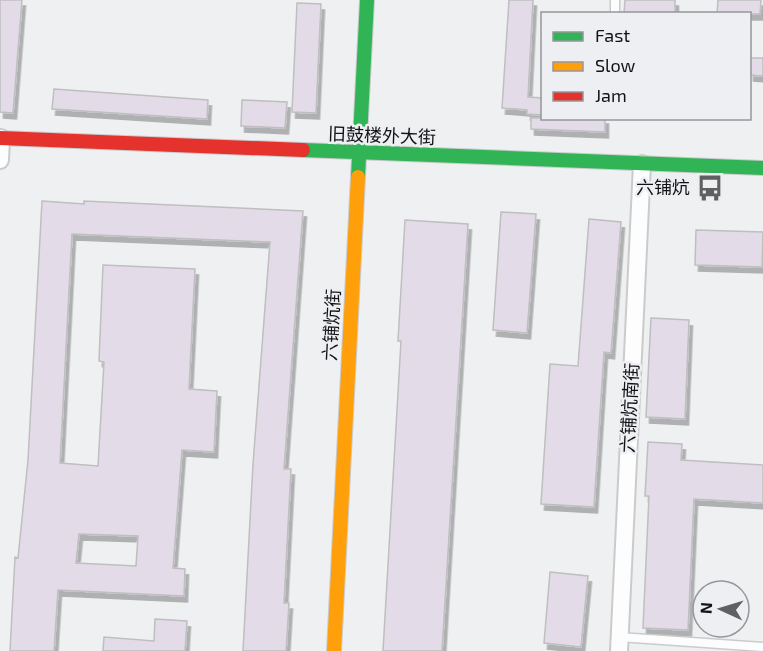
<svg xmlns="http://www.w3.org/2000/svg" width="763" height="651" font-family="'Exo 2','Noto Sans SC',sans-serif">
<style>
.building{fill:#e3dce8;stroke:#bfbec0;stroke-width:1.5;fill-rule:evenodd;filter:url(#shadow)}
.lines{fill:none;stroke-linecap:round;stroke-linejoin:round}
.lane-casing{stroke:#cacbcc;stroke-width:11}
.street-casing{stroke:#cacbcc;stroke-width:20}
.fast-casing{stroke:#cacbcc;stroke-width:16}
.slow-casing{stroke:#cacbcc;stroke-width:16}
.jam-casing{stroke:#cacbcc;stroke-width:16}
.lane{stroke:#fdfdfd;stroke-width:8}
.street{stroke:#fdfdfd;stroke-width:16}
.fast{stroke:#30b455;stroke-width:14}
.slow{stroke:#ff9f0a;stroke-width:14}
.jam{stroke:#e5322d;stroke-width:14}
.labels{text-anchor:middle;stroke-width:5;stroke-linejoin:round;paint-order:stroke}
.street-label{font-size:18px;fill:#131315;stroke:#eeeff2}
.poi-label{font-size:18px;fill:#131315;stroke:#eeeff2;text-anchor:end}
</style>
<defs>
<filter id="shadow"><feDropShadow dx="3.5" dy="6" stdDeviation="0" flood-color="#0004"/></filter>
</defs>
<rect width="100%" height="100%" fill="#eff0f1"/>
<path class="building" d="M0,0H22L13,113L0,112Z
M509,0H533L528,97L543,98V115L527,114V110L502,108Z
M625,0H675V14H624Z
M718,0H761L760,14H717Z
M297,3L321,4L316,113L292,112Z
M750,58H763V76L750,75Z
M54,89L208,100L207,119L52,109Z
M242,100L287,102L285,128L241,126Z
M531,118H605V132L531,129Z
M42,201L84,204V201L303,211L284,469H291L284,603H289L286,651H243L253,464L270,242L72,234L60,463L98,466L104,362L99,361L103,265L195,269L189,389L217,391L214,452L182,450L173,568L185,569L184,596L58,590L54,651H10L15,557L18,558L28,460ZM79,534L138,536L136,566L76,563Z
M501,212L536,214L527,333L493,330Z
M589,219L621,222L611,353L604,352L594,507L541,504L550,364L578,366Z
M405,220L468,224L442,651H383L401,341H398Z
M696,230L763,232L762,267L695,265Z
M651,318L689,320L685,419L646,417Z
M648,442L682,444L681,460L763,465V503L694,499L688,630L643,628L649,496H645Z
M550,572L588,576L581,647L544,643Z
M155,619L187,621L185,651H103L104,637L154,641Z"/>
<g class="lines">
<g class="lane-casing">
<path id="lane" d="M615,14V0
M619,637L763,647"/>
</g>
<g class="street-casing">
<path id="street" d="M0,160L1,138
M619,651L642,164"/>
</g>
<g class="fast-casing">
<path id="fast" d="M303,150L763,168
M358,177L367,0"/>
</g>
<g class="slow-casing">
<path id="slow" d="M334,651L358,177"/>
</g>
<g class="jam-casing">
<path id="jam" d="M0,138L303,150"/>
</g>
<use href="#lane" class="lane"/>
<use href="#street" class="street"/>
<use href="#fast" class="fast"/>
<use href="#slow" class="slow"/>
<use href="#jam" class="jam"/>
</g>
<defs>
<g id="bus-bare" transform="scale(2.07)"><path d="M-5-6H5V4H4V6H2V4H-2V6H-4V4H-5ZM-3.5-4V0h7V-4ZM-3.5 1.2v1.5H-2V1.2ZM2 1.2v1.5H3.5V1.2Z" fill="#606062" stroke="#eeeff2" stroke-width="2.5" paint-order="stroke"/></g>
</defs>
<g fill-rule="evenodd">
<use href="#bus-bare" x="710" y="188"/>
</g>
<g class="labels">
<g class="street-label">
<text transform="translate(382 136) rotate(2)" y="6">旧鼓楼外大街</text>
<text transform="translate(332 325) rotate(-87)" y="6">六铺炕街</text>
<text transform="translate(630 408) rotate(-87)" y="6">六铺炕南街</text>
</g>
<g class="poi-label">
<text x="690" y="194">六铺炕</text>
</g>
</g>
<rect x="541" y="12" width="210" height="108" fill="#eeeff2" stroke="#96979a" stroke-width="1.5"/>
<rect x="553" y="32" width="30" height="9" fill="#30b455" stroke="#96979a" stroke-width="1.5"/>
<text x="595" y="42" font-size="18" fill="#131315">Fast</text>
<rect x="553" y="62" width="30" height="9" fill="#ff9f0a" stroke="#96979a" stroke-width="1.5"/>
<text x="595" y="72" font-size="18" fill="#131315">Slow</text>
<rect x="553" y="92" width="30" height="9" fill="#e5322d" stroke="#96979a" stroke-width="1.5"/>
<text x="595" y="102" font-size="18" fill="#131315">Jam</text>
<g transform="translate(721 609) rotate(274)"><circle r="28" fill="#eeeff2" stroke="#96979a" stroke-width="1.5"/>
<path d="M0-4.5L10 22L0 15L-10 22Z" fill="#606062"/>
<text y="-9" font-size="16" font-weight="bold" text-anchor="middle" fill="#131315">N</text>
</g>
</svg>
